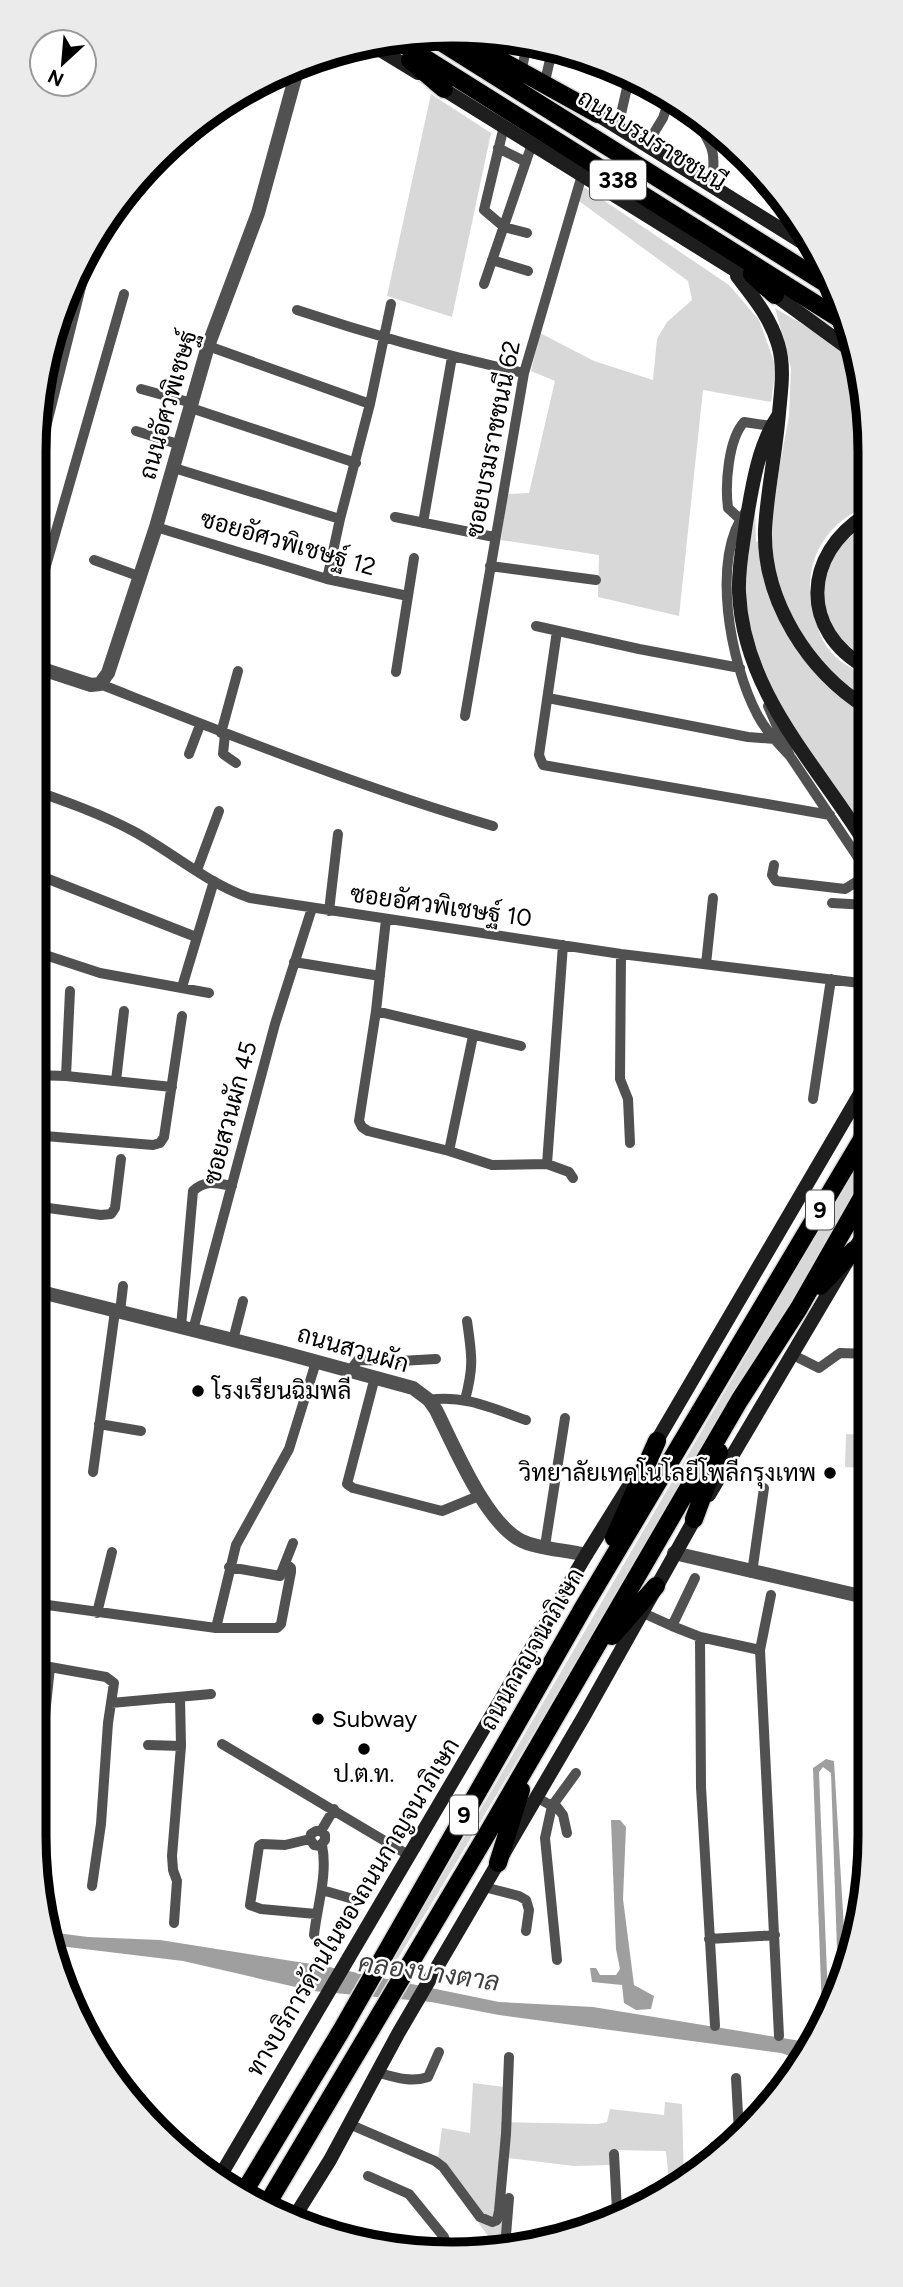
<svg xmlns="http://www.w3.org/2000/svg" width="903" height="2287" font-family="Figtree,Sarabun,sans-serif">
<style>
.green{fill:#d8d8d8}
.water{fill:#9f9f9f}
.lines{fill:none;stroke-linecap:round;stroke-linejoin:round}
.primary-casing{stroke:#dbdbdb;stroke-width:21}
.trunk-casing{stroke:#dbdbdb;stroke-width:21}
.minor{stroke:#515151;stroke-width:10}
.tertiary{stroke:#515151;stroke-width:14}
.secondary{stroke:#1e1e1e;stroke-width:14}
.primary{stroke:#000;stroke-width:18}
.trunk{stroke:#000;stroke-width:18}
.poi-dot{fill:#000;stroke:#fff;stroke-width:2.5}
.labels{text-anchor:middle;stroke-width:5;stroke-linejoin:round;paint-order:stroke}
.shield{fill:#fff;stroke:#4c4c4c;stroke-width:2}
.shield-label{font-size:23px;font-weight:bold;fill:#000}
.street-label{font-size:24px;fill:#000;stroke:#fff}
.poi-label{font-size:24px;fill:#000;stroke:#fff;text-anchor:start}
.water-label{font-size:26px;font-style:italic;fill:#404040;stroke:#fff}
.rim{fill:none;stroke:#000;stroke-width:9}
</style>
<rect width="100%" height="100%" fill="#fff"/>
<path class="green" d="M431,94L491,133L452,317L387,296Z
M584,187L729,285L759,320L776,367L771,402L703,390L679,616L598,597L599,555L501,540L507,494L529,493L555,381L531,371L540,333L594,361L653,380L657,339L667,322L692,300L688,281L579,201Z
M775,308C801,324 839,343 857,368C873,391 866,476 866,506C820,527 800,569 815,618C818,629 823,644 831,652C840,663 855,670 867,677V843L758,669L743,599L746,547L755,503L756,542L770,536L779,469L789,416L791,368Z
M866,522L867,660L853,652L836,637L827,618L822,581L830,562L844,542Z
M868,1142V1169L821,1251L435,1898L395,1963L392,1961L739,1367Z
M846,1434L869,1435V1468L845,1467Z
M861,1660L869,1661V1716L859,1714L856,1662Z
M473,2083L504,2087L501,2122L598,2124L607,2122L610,2109L664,2115L665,2102L682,2104L684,2181L669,2182L666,2151L612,2150L611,2165L574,2166L507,2158L501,2247H496L437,2166L442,2128L470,2133Z"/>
<path class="water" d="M826,1759L834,1761L846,1963L838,1979L831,1773L823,1767L819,1772L828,1999L822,2011L813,1768Z
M611,1820H620L626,1827L623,1899L634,1985L654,1996L651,2009L636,2010L624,2003L622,1985L592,1982L590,1968H596L600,1975H616L620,1969L616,1949Z
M49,1932L88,1937L160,1940L324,1966L499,2002L593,2007L807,2042L799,2059L781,2053L499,2015L431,2002L313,1991L183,1961L51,1945Z"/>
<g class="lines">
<g class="primary-casing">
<path id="primary" d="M393,38L843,321
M436,39L833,288
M466,41L598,114
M410,60L444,89
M752,274L775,295"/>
</g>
<g class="trunk-casing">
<path id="trunk" d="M820,1286L854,1250
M694,1519L719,1452
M614,1538L657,1441
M612,1636L656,1586
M498,1863L521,1790
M241,2197L341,2031L583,1608L868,1129
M266,2206L487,1834L739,1401L799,1308L868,1187"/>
</g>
<path class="minor" d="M522,68L527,45
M545,81L553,47
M690,109C707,143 719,143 711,185
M504,126L484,210L504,227L527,233
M618,127L629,79
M647,144L663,118L670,97
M498,148L526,162
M492,260L528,271
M484,284L532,144
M297,310C372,335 447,356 524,373
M208,346L370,404
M141,389L192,403
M191,408L356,463
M136,431L181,445
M174,468L340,519
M33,479L83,279
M747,510C709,556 731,665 757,714C765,730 778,743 790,756
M395,517L494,537
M740,519L728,508C725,485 728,440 744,422L771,426
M423,523L452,357
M156,527L327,579L408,596
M94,560L141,577
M490,566L596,580
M327,579L340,519L370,404L391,304
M33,611L124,294
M536,626L639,649L740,668
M557,631L539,755L543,765L830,815
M396,672L414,558
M100,684C230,735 359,787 493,826
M548,698L748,737L775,739
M768,706L790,756L867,871
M465,716L524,373L582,175
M221,733L238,671
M225,734L223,754L236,763
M189,754L200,725
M33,790C67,802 101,814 133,831C172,852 208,884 250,898L621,954L868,984
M774,865L772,875L776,881L845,889L867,875
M197,870L219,811
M33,873L196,937
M832,903L867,905
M329,911L338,834
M386,919L376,1011L359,1121L362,1127L368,1131L449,1151L492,1165L547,1164L569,1172L573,1178
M33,951L100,973L209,993
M621,954L620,1079L628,1099L630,1143
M294,962L380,976
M706,964L713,898
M182,987L214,881
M376,1011L521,1046
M33,1075L66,1076L172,1087
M66,1076L70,991
M116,1081L124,1011
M813,1099L831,979
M33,1135L153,1145L160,1143L164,1137L182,1016
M449,1151L473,1036
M547,1164L563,945
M33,1206L101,1215L111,1214L115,1208L121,1159
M120,1312L123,1286
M33,1325L39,1291
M181,1327L193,1191C206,1179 217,1183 232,1186
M193,1330L275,1024L312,908
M233,1340L243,1301
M793,1355L819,1368L840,1353L869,1354
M350,1371L358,1360L400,1361L436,1359
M375,1377L347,1484L353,1488L442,1511L481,1495
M429,1400C462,1394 494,1409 526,1420
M465,1400C474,1366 472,1356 467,1321
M99,1424L141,1431
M93,1472L115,1311
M545,1546L565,1418
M229,1567L280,1576L293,1543
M752,1573L764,1488
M771,1595L760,1650L779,2036
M33,1603L216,1628H277L281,1624L291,1572V1568L286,1564
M641,1612L672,1626L695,1578
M97,1613L112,1552
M672,1626L700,1637L760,1650
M216,1628L236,1545L289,1449L316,1362
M700,1637L701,1787L715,2026
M33,1664L106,1677L114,1683L108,1723L101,1824L92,1886
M111,1703L211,1694
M222,1744L410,1856
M148,1745L181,1746
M536,1797L552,1806L545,1838L557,1960
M554,1803L563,1815L567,1833
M552,1806L576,1773
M33,1831L50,1667
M321,1831L325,1835V1840L320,1846L314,1845L310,1839L311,1834L316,1831H321L334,1809
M310,1839L285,1845L262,1844L259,1846L250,1905L261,1909L316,1914
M484,1887L519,1896L526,1900L529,1910L526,1931
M322,1890L353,1899
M174,1923L177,1881L173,1870L172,1856L181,1746L180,1697
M314,1935C317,1906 328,1875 322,1845
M709,1939L775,1935
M376,2072C394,2077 411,2083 428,2077L439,2052
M736,2078L739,2132
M349,2124L435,2161L443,2167L480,2217L492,2222L497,2220L499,2211L506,2134L509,2057
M614,2154L617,2211
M368,2176L409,2194L444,2237L446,2243L444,2249
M505,2247L509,2198"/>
<path class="tertiary" d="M33,666L91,685L100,684L108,673L156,527L208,346L258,213L297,71
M33,1290L281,1352L413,1388L429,1400L436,1410C454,1446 486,1524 522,1541C538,1549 567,1550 586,1555
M674,1553L869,1598"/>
<path class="secondary" d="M372,45L418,73
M435,84L775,295L852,351
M590,110L816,251
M737,276C754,298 770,317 778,344C785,367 781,390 779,413C776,452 767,491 765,530C763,601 808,671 867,708
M778,416C758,446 752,487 746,523C743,546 738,568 739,592C743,693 817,764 867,846
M866,515C803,554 799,631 867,668
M652,1449L868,1080
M709,1495L868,1226
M219,2178L586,1555L632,1481
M295,2216L330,2160L399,2032L584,1716L698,1513"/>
<use href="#primary" class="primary"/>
<use href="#trunk" class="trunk"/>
</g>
<g class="poi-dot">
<circle cx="198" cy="1391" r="7"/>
<circle cx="830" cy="1473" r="7"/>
<circle cx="318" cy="1719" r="7"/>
<circle cx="364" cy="1749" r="7"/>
</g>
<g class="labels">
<g class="shield">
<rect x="590" y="160.5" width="56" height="39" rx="5"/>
<rect x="806" y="1190.5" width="28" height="39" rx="5"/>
<rect x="450" y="1795.5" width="28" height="39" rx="5"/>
</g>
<g class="shield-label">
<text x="618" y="188">338</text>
<text x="820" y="1218">9</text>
<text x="464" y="1823">9</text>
</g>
<g class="street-label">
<text transform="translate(652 140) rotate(32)" y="8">ถนนบรมราชชนนี</text>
<text transform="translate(168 405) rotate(-74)" y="8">ถนนอัศวพิเชษฐ์</text>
<text transform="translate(493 439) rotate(-79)" y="8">ซอยบรมราชชนนี 62</text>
<text transform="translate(288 543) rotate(16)" y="8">ซอยอัศวพิเชษฐ์ 12</text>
<text transform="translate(441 906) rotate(8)" y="8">ซอยอัศวพิเชษฐ์ 10</text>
<text transform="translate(230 1113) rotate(-75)" y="8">ซอยสวนผัก 45</text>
<text transform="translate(353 1349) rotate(16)" y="8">ถนนสวนผัก</text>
<text transform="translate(532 1649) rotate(-60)" y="8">ถนนกาญจนาภิเษก</text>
<text transform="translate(353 1907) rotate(-59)" y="8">ทางบริการด้านในของถนนกาญจนาภิเษก</text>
</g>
<g class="poi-label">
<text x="212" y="1399">โรงเรียนฉิมพลี</text>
<text x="816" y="1481" text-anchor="end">วิทยาลัยเทคโนโลยีโพลีกรุงเทพ</text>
<text x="332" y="1727">Subway</text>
<text x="364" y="1782" text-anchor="middle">ป.ต.ท.</text>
</g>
<g class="water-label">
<text transform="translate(429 1972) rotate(8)" y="9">คลองบางตาล</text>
</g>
</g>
<path d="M0 0H903V2287H0ZM452 46H452A406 406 0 0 1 858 452V1836A406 406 0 0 1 452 2242H452A406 406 0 0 1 46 1836V452A406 406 0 0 1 452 46Z" fill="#ebebeb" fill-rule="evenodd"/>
<path class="rim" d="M452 46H452A406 406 0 0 1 858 452V1836A406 406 0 0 1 452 2242H452A406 406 0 0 1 46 1836V452A406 406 0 0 1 452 46Z"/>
<g transform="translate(63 63) rotate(206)"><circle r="33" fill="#ffffff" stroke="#999999" stroke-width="2"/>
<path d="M0-5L12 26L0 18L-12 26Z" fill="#000000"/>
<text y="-10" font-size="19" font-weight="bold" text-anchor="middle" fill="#000000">N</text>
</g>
</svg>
